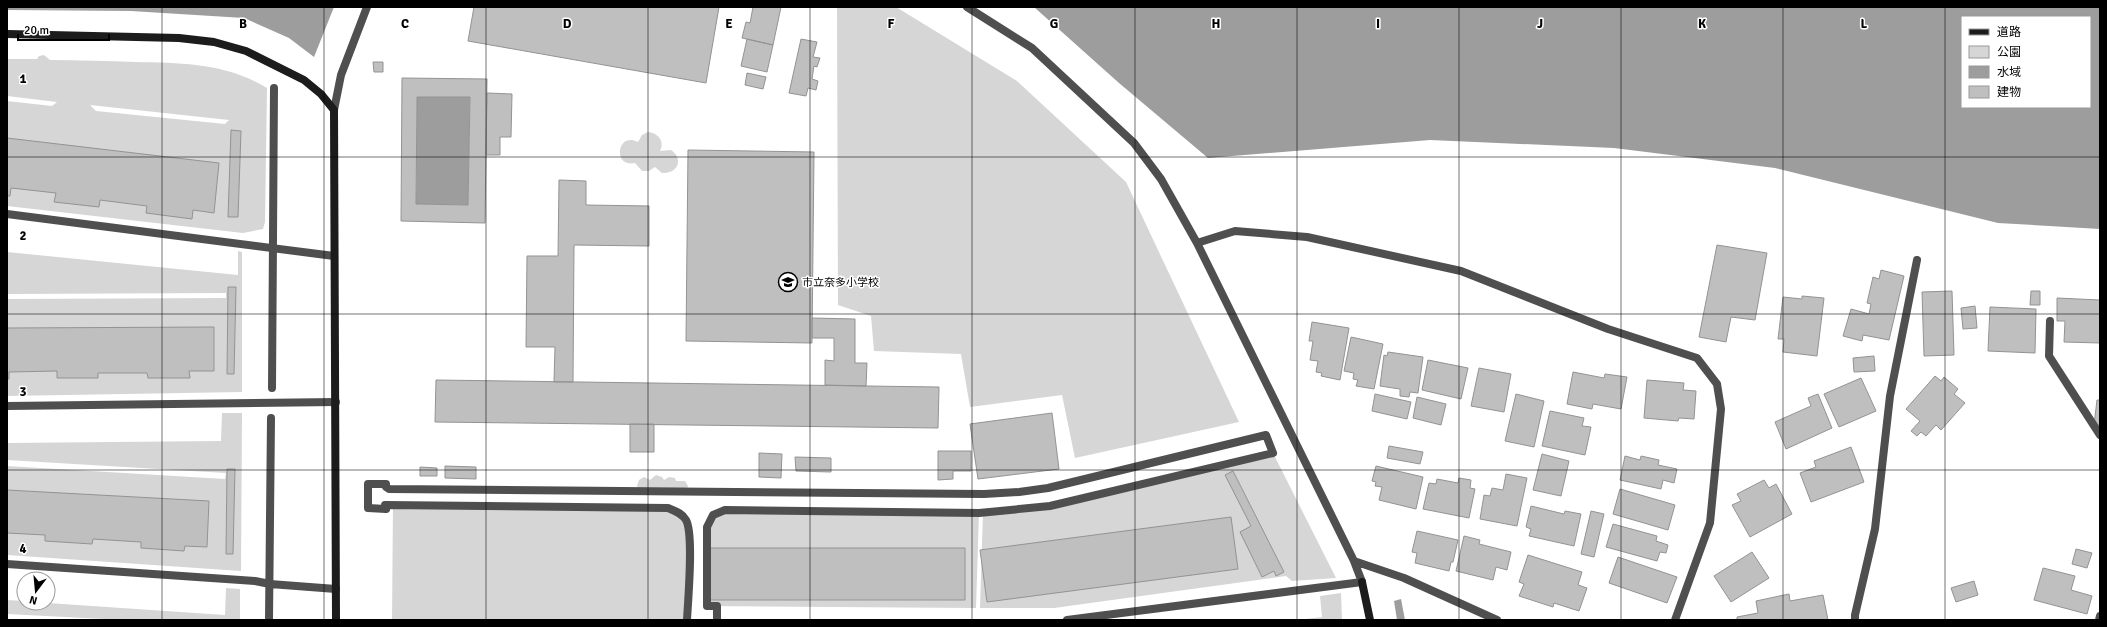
<svg xmlns="http://www.w3.org/2000/svg" width="2107" height="627" font-family="Signika,'Noto Sans JP',sans-serif">
<style>
.green{fill:#d6d6d6;fill-rule:evenodd}
.water{fill:#9d9d9d;fill-rule:evenodd}
.building{fill:#bfbfbf;stroke:#939393;fill-rule:evenodd}
.lines{fill:none;stroke-linecap:round;stroke-linejoin:round}
.lane{stroke:#4f4f4f;stroke-width:8}
.street{stroke:#4f4f4f;stroke-width:8}
.secondary{stroke:#1c1c1c;stroke-width:8}
.grid{fill:none;stroke:#000;stroke-width:1;stroke-opacity:0.55}
.labels{text-anchor:middle;stroke-width:3;stroke-linejoin:round;paint-order:stroke}
.poi-label{font-size:11px;fill:#000;stroke:#fff;text-anchor:start}
.grid-label{font-size:13px;text-anchor:middle;font-weight:bold;fill:#000;stroke:#fff;stroke-width:3;stroke-linejoin:round;paint-order:stroke}
</style>
<rect width="100%" height="100%" fill="#fff"/>
<path class="green" d="M837,7H896L1017,81L1126,182L1239,422L1075,458L1062,395L970,407L961,354L874,351L871,316L838,305Z
M44,55L50,60C79,60 107,61 136,62C182,63 226,63 267,88L265,222L263,229L243,233L7,206V101L52,106L57,102L7,96V59H37L39,56ZM90,105L229,120L225,124L96,111Z
M648,132C658,133 665,141 660,151L671,150C684,159 678,174 662,173L655,167L649,171H642L635,163C612,168 617,131 638,142L642,135Z
M238,251L242,252V392L7,396V299L226,298V293L7,294V252L238,275Z
M222,413H242L241,571L7,555V466L225,479L226,473L7,460V443L221,441Z
M1273,453L1336,578L1292,581L1286,576L1054,608H980L983,512L1019,510Z
M656,475L662,477L664,480L669,477L675,478L676,481H685L688,486L686,492H665L660,495L640,491L637,486L639,480L644,477L650,480Z
M393,505L668,508L686,521L687,620H392Z
M725,510L979,513L976,608L707,606L709,521Z
M226,588L240,589V620H124L7,614V600L24,601V603H48L225,615Z
M1341,593L1342,620H1297L1322,617L1320,596Z"/>
<path class="water" d="M7,7H334L314,57L289,38L244,18L131,11L7,10Z
M1034,7H2100V229L1998,223L1775,168L1614,148L1430,140L1208,158L1119,83ZM1962,17H2090V107H1962Z
M417,97H470L468,205L416,204Z
M1401,599L1405,620H1397L1394,601Z"/>
<path class="building" d="M474,7H719L706,83L468,41Z
M753,7H781L773,45L742,38L746,22L750,23Z
M747,39L773,45L767,72L741,66Z
M801,39L817,42L813,57L820,58L817,67L814,66L812,79L818,81L816,90L808,88L806,96L789,93Z
M373,62H383V72H374Z
M747,73L766,77L763,89L745,85Z
M402,78L487,79L485,223L401,221ZM417,97H470L468,205L416,204Z
M487,93L512,94L511,137H500V155H486Z
M231,130L241,131L238,217H228Z
M7,138L219,163L214,213L193,210L192,219L146,213L147,206L100,200L99,207L54,202L56,193L11,188L10,196H7Z
M688,150L814,152L812,343L686,341Z
M559,180L586,181V205L649,206V246L574,245L573,382H554L555,347H526L527,256H558Z
M1717,245L1767,253L1755,320L1731,317L1726,342L1699,337Z
M1881,270L1904,276L1889,340L1863,335L1862,341L1843,336L1851,309L1869,314L1871,304L1867,303L1873,277L1879,279Z
M228,287H236L234,374H227Z
M1952,291L1954,355L1924,356L1922,292Z
M2031,291H2040V305H2030Z
M1802,296L1824,298L1817,356L1783,352L1784,339H1778L1783,297L1802,299Z
M2057,298L2100,300V343L2064,342L2065,321H2057Z
M1975,306L1977,328L1963,329L1961,308Z
M1990,307L2036,309L2035,353L1988,351Z
M812,318L855,319V363H867L866,386L825,385V360L834,361V338H812Z
M1312,322L1349,328L1340,380L1321,376L1322,373L1316,372L1318,361L1310,360L1313,341H1309Z
M214,327V371H189L190,378H148L147,373H98V378H57V371L9,372V379H7V328Z
M1351,337L1383,344L1374,389L1356,386L1358,380L1353,379L1354,373L1344,371Z
M1388,352L1423,357L1418,393L1410,392L1409,397L1400,396V389L1380,386L1384,355L1387,356Z
M1874,356L1875,371L1854,372L1853,358Z
M1428,360L1468,368L1461,399L1422,390Z
M1479,368L1511,374L1504,412L1471,406Z
M1573,372L1604,378L1605,374L1627,377L1621,409L1593,404L1592,409L1567,404Z
M1935,376L1941,381L1944,377L1958,389L1954,394L1965,403L1941,430L1936,425L1926,436L1921,432L1917,436L1911,431L1920,421L1906,409Z
M1861,378L1876,411L1839,427L1824,394Z
M436,380L939,387L938,428L435,422Z
M1647,380L1684,383L1683,390L1696,391L1694,419L1679,418L1678,421L1644,418Z
M1375,394L1411,402L1407,419L1372,411Z
M1516,394L1544,401L1534,447L1505,441Z
M1818,394L1832,428L1786,449L1775,422L1811,406L1808,398Z
M1417,397L1446,404L1441,425L1413,418Z
M2097,400H2100V425H2094Z
M1550,411L1584,418L1582,426L1591,427L1585,455L1542,446Z
M1052,413L1059,469L978,479L970,424Z
M630,424H654V452H630Z
M1389,446L1423,452L1420,464L1387,458Z
M1851,447L1864,482L1811,502L1800,473L1816,467L1814,461Z
M938,451H971V471H953V479L938,480Z
M759,453L782,454L781,478L759,477Z
M1542,454L1569,461L1561,496L1533,490Z
M1625,456L1640,460L1641,456L1659,460L1658,465L1677,469L1674,483L1663,480L1661,489L1620,480Z
M795,457L831,458V472L796,471Z
M445,466L476,467V479L445,478Z
M1376,466L1423,477L1416,509L1379,500L1382,487L1375,486L1376,482L1372,481Z
M420,467L437,468V476H420Z
M227,469H235L233,554H226Z
M1233,471L1284,572L1276,576L1274,571L1262,577L1240,532L1251,526L1225,475Z
M1506,474L1527,478L1517,526L1480,519L1484,495L1490,496L1492,488L1503,490Z
M1459,478L1471,480L1470,488L1475,489L1469,518L1423,509L1429,483L1436,484L1437,479L1458,483Z
M1764,480L1769,488L1776,484L1792,514L1750,537L1732,505L1741,501L1737,494Z
M1620,489L1675,505L1668,530L1613,514Z
M7,490L209,501L207,547L185,546L184,551L141,548V542L93,539L92,544L45,541V535L7,533Z
M1531,506L1564,514L1565,511L1581,514L1574,546L1529,536L1531,529L1526,527Z
M1591,511L1604,514L1594,557L1581,554Z
M1231,517L1238,569L987,602L980,550Z
M1613,524L1657,536L1656,541L1668,545L1666,553L1660,552L1657,561L1606,547Z
M1417,531L1458,540L1453,562H1451L1449,571L1415,563L1417,553L1412,552Z
M1464,536L1480,540L1479,544L1511,552L1507,570L1496,567L1493,580L1456,571Z
M710,548H965V600H710Z
M2076,549L2092,553L2087,568L2072,564Z
M1752,552L1769,578L1731,602L1714,576Z
M1528,555L1582,572L1578,585L1587,588L1579,611L1554,603L1553,607L1519,596L1524,584L1519,582Z
M1618,557L1677,577L1667,603L1609,583Z
M2043,568L2075,576L2071,590L2092,596L2087,614L2034,600Z
M1974,581L1978,595L1956,602L1951,588Z
M1789,594L1790,601L1823,595L1828,620H1737V617L1758,613L1756,601Z"/>
<g class="lines">
<path class="lane" d="M7,214L334,256
M272,388L274,88
M7,406L336,402
M7,564L255,581L270,584L336,589
M269,620L271,418
M1067,620L1362,582"/>
<path class="street" d="M967,7L1032,48L1134,143L1161,179L1197,243L1354,561L1362,582
M334,110L341,75L367,7
M1197,243L1235,231L1307,237L1461,271L1608,329L1697,358L1717,384L1721,409L1710,523L1675,620
M2050,321L2049,356L2100,435
M1354,561L1404,578L1497,620
M687,620C688,600 694,534 686,520C682,513 675,511 668,508L385,505L386,509L368,508V484H386V487L389,489L984,494L1019,492L1048,488L1266,435L1273,453L1050,506L979,513L725,510L713,515L707,527V606H717V620
M1855,620V615L1875,529L1890,396L1917,260
M2099,620L2100,616"/>
<path class="secondary" d="M7,34L179,38L214,42L246,51L304,80L321,94L334,110L336,620
M1362,582L1370,620"/>
</g>
<path class="grid" d="M162,7V620M324,7V620M486,7V620M648,7V620M810,7V620M972,7V620M1135,7V620M1297,7V620M1459,7V620M1621,7V620M1783,7V620M1945,7V620M7,157H2100M7,314H2100M7,470H2100"/>
<defs>
<g id="school-ring" transform="scale(1)"><circle r="9.5" fill="#fff" stroke="#000" stroke-width="1.5"/><path d="M0-5L7-2L0 1L-7-2ZM-4 1L0 2.5L4 1V4Q0 6-4 4Z" fill="#000"/></g>
</defs>
<g fill-rule="evenodd">
<use href="#school-ring" x="788" y="282"/>
</g>
<g class="labels">
<g class="poi-label">
<text x="802" y="286">市立奈多小学校</text>
</g>
</g>
<g class="grid-label">
<text x="243" y="28">B</text>
<text x="405" y="28">C</text>
<text x="567" y="28">D</text>
<text x="729" y="28">E</text>
<text x="891" y="28">F</text>
<text x="1054" y="28">G</text>
<text x="1216" y="28">H</text>
<text x="1378" y="28">I</text>
<text x="1540" y="28">J</text>
<text x="1702" y="28">K</text>
<text x="1864" y="28">L</text>
<text x="23" y="83">1</text>
<text x="23" y="240">2</text>
<text x="23" y="396">3</text>
<text x="23" y="553">4</text>
</g>
<rect width="2107" height="627" fill="none" stroke="#000000" stroke-width="16"/>
<rect x="1961" y="16" width="130" height="92" fill="#ffffff" stroke="#999999"/>
<rect x="1969" y="29" width="20" height="6" fill="#1c1c1c" stroke="#999999"/>
<text x="1997" y="36" font-size="12" fill="#000000">道路</text>
<rect x="1969" y="46" width="20" height="12" fill="#d6d6d6" stroke="#999999"/>
<text x="1997" y="56" font-size="12" fill="#000000">公園</text>
<rect x="1969" y="66" width="20" height="12" fill="#9d9d9d" stroke="#999999"/>
<text x="1997" y="76" font-size="12" fill="#000000">水域</text>
<rect x="1969" y="86" width="20" height="12" fill="#bfbfbf" stroke="#999999"/>
<text x="1997" y="96" font-size="12" fill="#000000">建物</text>
<g transform="translate(36 591) rotate(196)"><circle r="19" fill="#ffffff" stroke="#999999"/>
<path d="M0-3L7 15L0 10L-7 15Z" fill="#000000"/>
<text y="-6" font-size="11" font-weight="bold" text-anchor="middle" fill="#000000">N</text>
</g>
<path d="M18 34v6h91v-6" fill="none" stroke="#000000" stroke-width="2"/>
<text x="24" y="34" font-size="12" fill="#000000" stroke="#ffffff" stroke-width="3" paint-order="stroke">20 m</text>
</svg>
